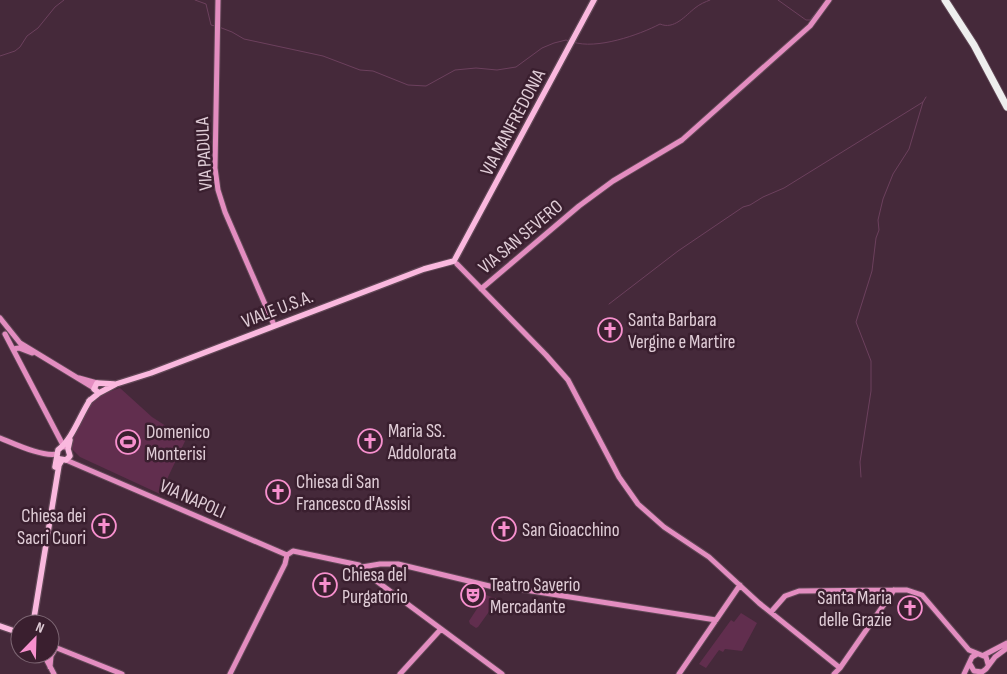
<svg xmlns="http://www.w3.org/2000/svg" width="1007" height="674" font-family="'Sofia Sans Condensed',sans-serif">
<style>
.green{fill:#612e4e}
.lines{fill:none;stroke-linecap:round;stroke-linejoin:round}
.stream{stroke:#6c405d;stroke-width:1}
.secondary-casing{stroke:#614756;stroke-width:7}
.primary-casing{stroke:#614756;stroke-width:8}
.highway-casing{stroke:#614756;stroke-width:9}
.secondary{stroke:#e38dc0;stroke-width:5}
.primary{stroke:#fab8de;stroke-width:5.5}
.highway{stroke:#eee;stroke-width:7}
.labels{text-anchor:middle;stroke-width:5;stroke-linejoin:round;paint-order:stroke}
.street-label{font-size:19px;fill:#e0cdd7;stroke:#3a1f2f}
.poi-label{font-size:19px;fill:#e0cdd7;stroke:#3a1f2f;text-anchor:start}
</style>
<rect width="100%" height="100%" fill="#45293a"/>
<path class="green" d="M120,388L152,417L186,439L160,494L80,457L71,448L72,444H70L88,406H91L90,403L99,395Z
M486,595L498,599L478,627L476,628L470,624L469,621Z
M741,613L757,623L742,651L725,649L723,652L719,650L706,668L699,664L731,620L734,622Z"/>
<g class="lines">
<path class="stream" d="M195,0L206,4L211,25L215,26
M778,0L806,20H810L826,0
M219,27L232,32L244,39L323,56L360,70L373,71L408,85L426,86L455,70L476,68L497,70L516,67L542,48L554,43L566,40L569,41
M573,42C596,50 639,35 660,24C674,30 685,16 695,8C700,4 705,2 710,0
M0,56L15,51L20,47L27,36L38,28L55,7L64,0
M609,304L678,251L743,207L750,205L763,197L784,188L923,102L926,97
M861,477L860,462L871,391V361L856,322L872,271L876,238L879,230L878,220L883,199L893,174L909,149L923,102"/>
<g class="secondary-casing">
<path id="secondary" d="M218,0L215,168L218,190L225,212L274,325
M457,264L546,355L568,380L619,477L638,504L664,527L709,557L759,603L840,668
M481,289L579,206L613,181L682,140L810,26L829,0
M0,318L20,343L94,388
M5,334L64,447
M13,349L19,348L32,353
M79,378L97,383
M0,438C15,444 42,457 57,454
M66,460L287,555
M287,555L293,551L359,565L371,577L502,674
M362,567L380,564H398L506,590L519,589L716,620
M771,612L785,596L799,591L894,590H907L922,595L969,650L986,657L988,664
M52,646L122,674
M44,655L54,674
M984,655L1007,643
M970,664L974,671L982,672L986,669L995,657L1007,648
M50,667L51,656L54,651L51,645
M230,674L285,564L287,555
M400,674L441,629
M679,674L740,585
M834,674L840,668L894,590
M964,674L972,657L977,654"/>
</g>
<g class="primary-casing">
<path id="primary" d="M99,393L94,389L97,383L114,384
M89,401L99,393L116,384L151,373L424,269L454,261L594,0
M60,459L66,460L70,456L68,449L70,440
M55,467L58,450C73,438 79,417 90,400
M33,624L59,465L62,460
M0,626L20,633"/>
</g>
<g class="highway-casing">
<path id="highway" d="M945,0L974,45L1007,107"/>
</g>
<use href="#secondary" class="secondary"/>
<use href="#primary" class="primary"/>
<use href="#highway" class="highway"/>
</g>
<defs>
<g id="church-ring" transform="scale(1.25)"><circle r="9.5" fill="#3a1f2f" stroke="#f790ce" stroke-width="1.5"/><path d="M-1.2-6h2.4v3.5h3.3v2.4h-3.3V6h-2.4V-.1h-3.3v-2.4h3.3Z" fill="#f790ce"/></g>
<g id="stadium-ring" transform="scale(1.25)"><circle r="9.5" fill="#3a1f2f" stroke="#f790ce" stroke-width="1.5"/><path d="M0-5a6.5 5 0 1 0 0 10a6.5 5 0 1 0 0-10ZM-3.5-1.8h7v3.6h-7Z" fill="#f790ce"/></g>
<g id="theatre-ring" transform="scale(1.25)"><circle r="9.5" fill="#3a1f2f" stroke="#f790ce" stroke-width="1.5"/><path d="M-5-5.5Q0-4 5-5.5V0Q5 5 0 6Q-5 5-5 0ZM-3.3-2.5H-1v1.5H-3.3ZM1-2.5H3.3v1.5H1ZM-2.8 1Q0 5.5 2.8 1Z" fill="#f790ce"/></g>
</defs>
<g fill-rule="evenodd">
<use href="#church-ring" x="610" y="330"/>
<use href="#church-ring" x="370" y="441"/>
<use href="#stadium-ring" x="128" y="442"/>
<use href="#church-ring" x="278" y="492"/>
<use href="#church-ring" x="104" y="526"/>
<use href="#church-ring" x="504" y="529"/>
<use href="#church-ring" x="325" y="585"/>
<use href="#theatre-ring" x="473" y="595"/>
<use href="#church-ring" x="910" y="608"/>
</g>
<g class="labels">
<g class="street-label">
<text transform="translate(512 122) rotate(-62)" y="7">VIA MANFREDONIA</text>
<text transform="translate(203 154) rotate(-93)" y="7">VIA PADULA</text>
<text transform="translate(520 236) rotate(-40)" y="7">VIA SAN SEVERO</text>
<text transform="translate(277 308) rotate(-21)" y="7">VIALE U.S.A.</text>
<text transform="translate(193 498) rotate(24)" y="7">VIA NAPOLI</text>
</g>
<g class="poi-label">
<text x="628" y="326">Santa Barbara<tspan x="628" dy="22">Vergine e Martire</tspan></text>
<text x="388" y="437">Maria SS.<tspan x="388" dy="22">Addolorata</tspan></text>
<text x="146" y="438">Domenico<tspan x="146" dy="22">Monterisi</tspan></text>
<text x="296" y="488">Chiesa di San<tspan x="296" dy="22">Francesco d'Assisi</tspan></text>
<text x="86" y="522" text-anchor="end">Chiesa dei<tspan x="86" dy="22">Sacri Cuori</tspan></text>
<text x="522" y="536">San Gioacchino</text>
<text x="342" y="581">Chiesa del<tspan x="342" dy="22">Purgatorio</tspan></text>
<text x="490" y="591">Teatro Saverio<tspan x="490" dy="22">Mercadante</tspan></text>
<text x="892" y="604" text-anchor="end">Santa Maria<tspan x="892" dy="22">delle Grazie</tspan></text>
</g>
</g>
<g transform="translate(35 639) rotate(23)"><circle r="24" fill="#3a1f2f" stroke="#7c6572"/>
<path d="M0-4L9 19L0 12L-9 19Z" fill="#f790ce"/>
<text y="-8" font-size="14" font-weight="bold" text-anchor="middle" fill="#e0cdd7">N</text>
</g>
</svg>
